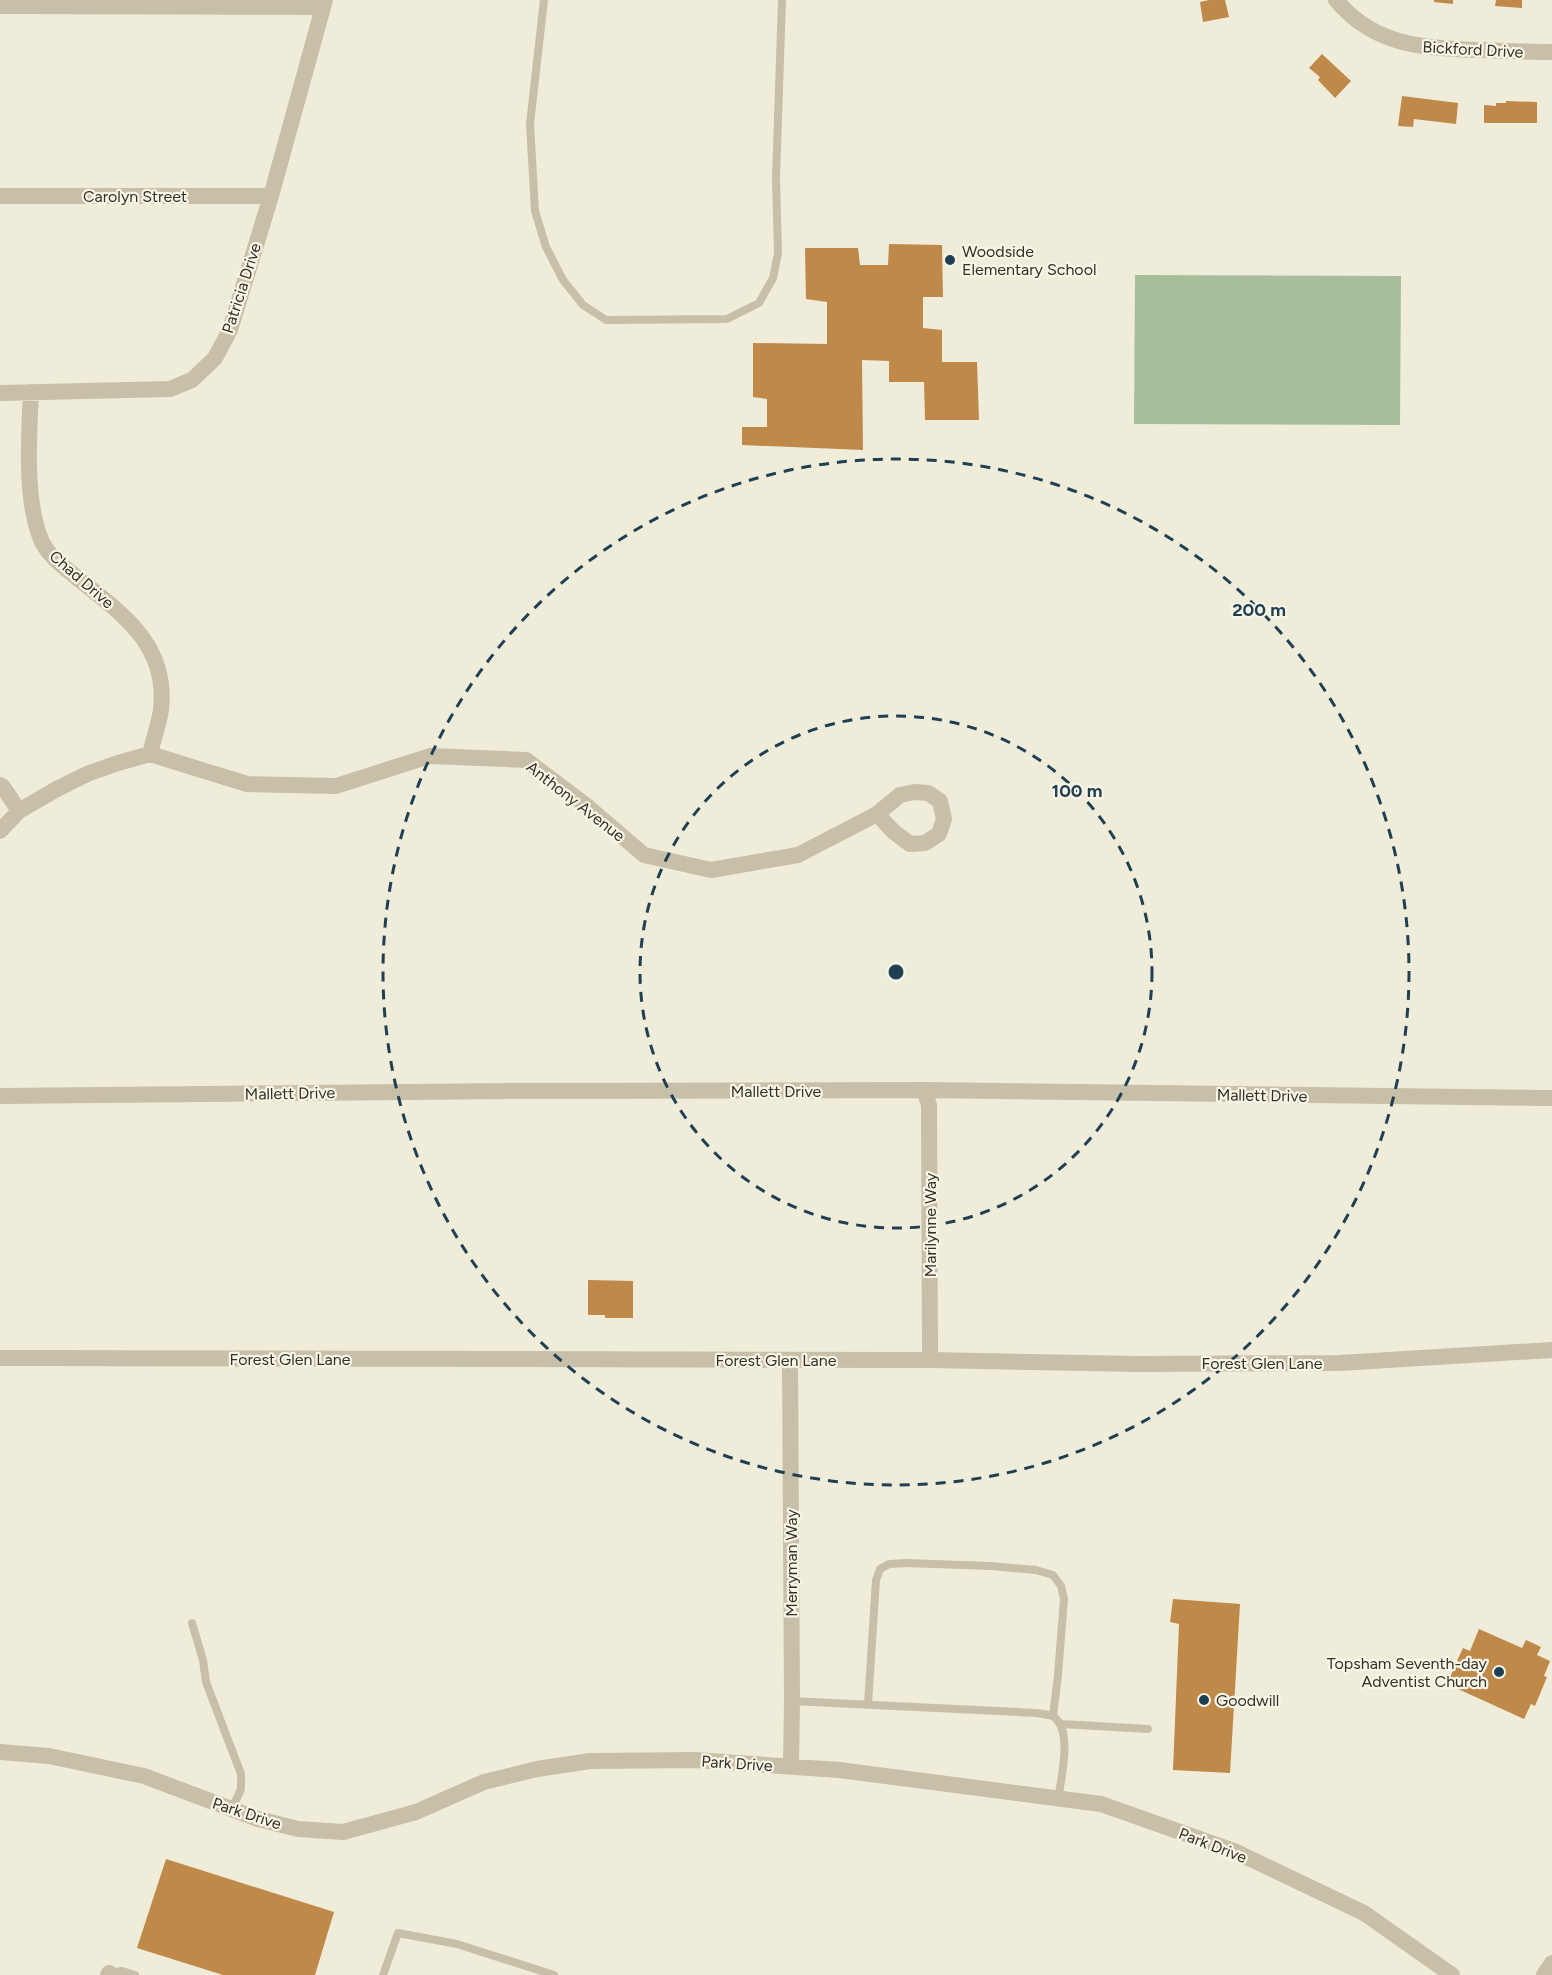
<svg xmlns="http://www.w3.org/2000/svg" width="1552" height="1975" font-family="Figtree,sans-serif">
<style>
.green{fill:#a8be9b}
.building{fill:#be8949}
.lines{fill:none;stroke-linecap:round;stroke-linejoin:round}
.service{stroke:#c7bfa7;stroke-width:8}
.minor{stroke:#c7bfa7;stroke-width:16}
.ring{fill:none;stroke:#1f4053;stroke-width:3;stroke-dasharray:10 8}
.poi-dot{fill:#1f4053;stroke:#f8f5e6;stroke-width:2}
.labels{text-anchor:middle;stroke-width:4.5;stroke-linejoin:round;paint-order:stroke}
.street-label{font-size:16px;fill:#342f27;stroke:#f8f5e6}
.poi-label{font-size:16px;fill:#342f27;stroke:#f8f5e6;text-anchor:start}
.centre{fill:#1f4053;stroke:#f8f5e6;stroke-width:3}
.ring-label{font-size:18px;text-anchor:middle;font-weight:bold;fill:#1f4053;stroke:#f8f5e6;stroke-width:4.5;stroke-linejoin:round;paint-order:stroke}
</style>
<rect width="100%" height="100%" fill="#f0ecda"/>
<path class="green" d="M1135,275L1401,276L1400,425L1134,424Z"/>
<path class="building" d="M1209,0H1225L1229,17L1203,22L1200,2Z
M1434,0H1453V4L1434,2Z
M1496,0H1522V8L1495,6Z
M1322,54L1351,81L1335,98L1318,80L1320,77L1309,68Z
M1402,96L1458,103L1456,124L1414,119L1413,127L1398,126Z
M1506,101L1537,102V123H1484V105L1496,106V103H1506Z
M889,244L942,245L943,297H923V328L942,330V362H977L979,420H925L924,382H889V361L862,360L863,450L742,445V427H767V399L753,397V343L827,344V302L806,299L805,248H858L860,265H888Z
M588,1280L633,1281V1318H605V1315H588Z
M1173,1599L1240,1604L1230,1773L1173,1770L1179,1624L1170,1622Z
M1479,1629L1522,1648L1526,1640L1541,1647L1537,1655L1550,1661L1544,1676L1547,1677L1535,1706L1531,1704L1524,1719L1447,1684L1455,1666L1461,1669L1463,1664L1457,1661L1463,1648L1470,1651Z
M166,1859L334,1912L315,1975H223L137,1948Z"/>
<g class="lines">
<path class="service" d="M544,0L530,124L535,211L546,247L563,280L583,305L606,320L727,319L759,303L773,278L778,253L776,178L782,0
M192,1623L203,1660L206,1682L241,1774V1789L232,1809
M792,1701L1036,1713C1042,1714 1050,1714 1054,1717C1073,1732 1061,1778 1058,1799
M868,1704L876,1580L880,1569L889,1564L906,1563L991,1566L1036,1570L1053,1575L1061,1586L1064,1599L1058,1675L1053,1716
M1061,1724L1148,1729
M109,1973L122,1971L135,1975
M383,1975L398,1933L457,1944L554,1975"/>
<path class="minor" d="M1336,0C1374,46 1423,48 1478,50C1503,51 1527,52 1552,52
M0,6L323,7
M0,196H271
M31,392C29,437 24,501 42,542C50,558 68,570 81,581C125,616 168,646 161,710C159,724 153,740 150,754
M0,393L170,389L192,380L215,358L230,330L271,196L325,0
M0,785L3,787L19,811
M0,831L19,811L55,790L87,774L118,763L150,754L247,784L336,786L430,756L526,760L588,807L644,855L711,870L798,855L877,814L900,795L914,792L928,793L940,801L944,819L939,834L925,843L910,844L894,832L877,814
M924,1090L929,1105L930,1360
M0,1096L513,1091L924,1090L1552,1098
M0,1358L930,1360L1138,1364L1340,1363L1552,1350
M790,1360L792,1701L791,1766
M0,1752L49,1756L144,1776L258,1819L298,1829L343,1832L416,1812L484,1782L537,1769L590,1761L695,1760L839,1770L1101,1804L1234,1851L1364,1913L1452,1975
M108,1975L109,1973
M1544,1975L1552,1963"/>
</g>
<g class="ring">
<circle cx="896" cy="972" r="256"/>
<circle cx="896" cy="972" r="513"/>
</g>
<g class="poi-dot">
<circle cx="950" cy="260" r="6"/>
<circle cx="1499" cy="1672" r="6"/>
<circle cx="1204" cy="1700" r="6"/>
</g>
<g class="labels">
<g class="street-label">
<text transform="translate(1473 49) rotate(3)" y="6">Bickford Drive</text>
<text x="135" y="202">Carolyn Street</text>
<text transform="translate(241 288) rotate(-72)" y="6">Patricia Drive</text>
<text transform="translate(82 579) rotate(41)" y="6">Chad Drive</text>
<text transform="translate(576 801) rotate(38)" y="6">Anthony Avenue</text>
<text x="776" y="1097">Mallett Drive</text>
<text transform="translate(290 1093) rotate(-1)" y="6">Mallett Drive</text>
<text transform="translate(1262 1095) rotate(1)" y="6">Mallett Drive</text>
<text transform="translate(930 1225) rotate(-90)" y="6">Marilynne Way</text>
<text x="290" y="1365">Forest Glen Lane</text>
<text x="776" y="1366">Forest Glen Lane</text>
<text x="1262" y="1369">Forest Glen Lane</text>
<text transform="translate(791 1563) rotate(-90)" y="6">Merryman Way</text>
<text transform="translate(737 1763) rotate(4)" y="6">Park Drive</text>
<text transform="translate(247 1813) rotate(18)" y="6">Park Drive</text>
<text transform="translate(1213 1845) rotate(21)" y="6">Park Drive</text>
</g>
<g class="poi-label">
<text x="962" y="257">Woodside<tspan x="962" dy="18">Elementary School</tspan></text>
<text x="1487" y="1669" text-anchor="end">Topsham Seventh-day<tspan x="1487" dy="18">Adventist Church</tspan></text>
<text x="1216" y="1706">Goodwill</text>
</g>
</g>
<circle cx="896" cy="972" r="9" class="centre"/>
<g class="ring-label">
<text x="1259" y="616">200 m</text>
<text x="1077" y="797">100 m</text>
</g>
</svg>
